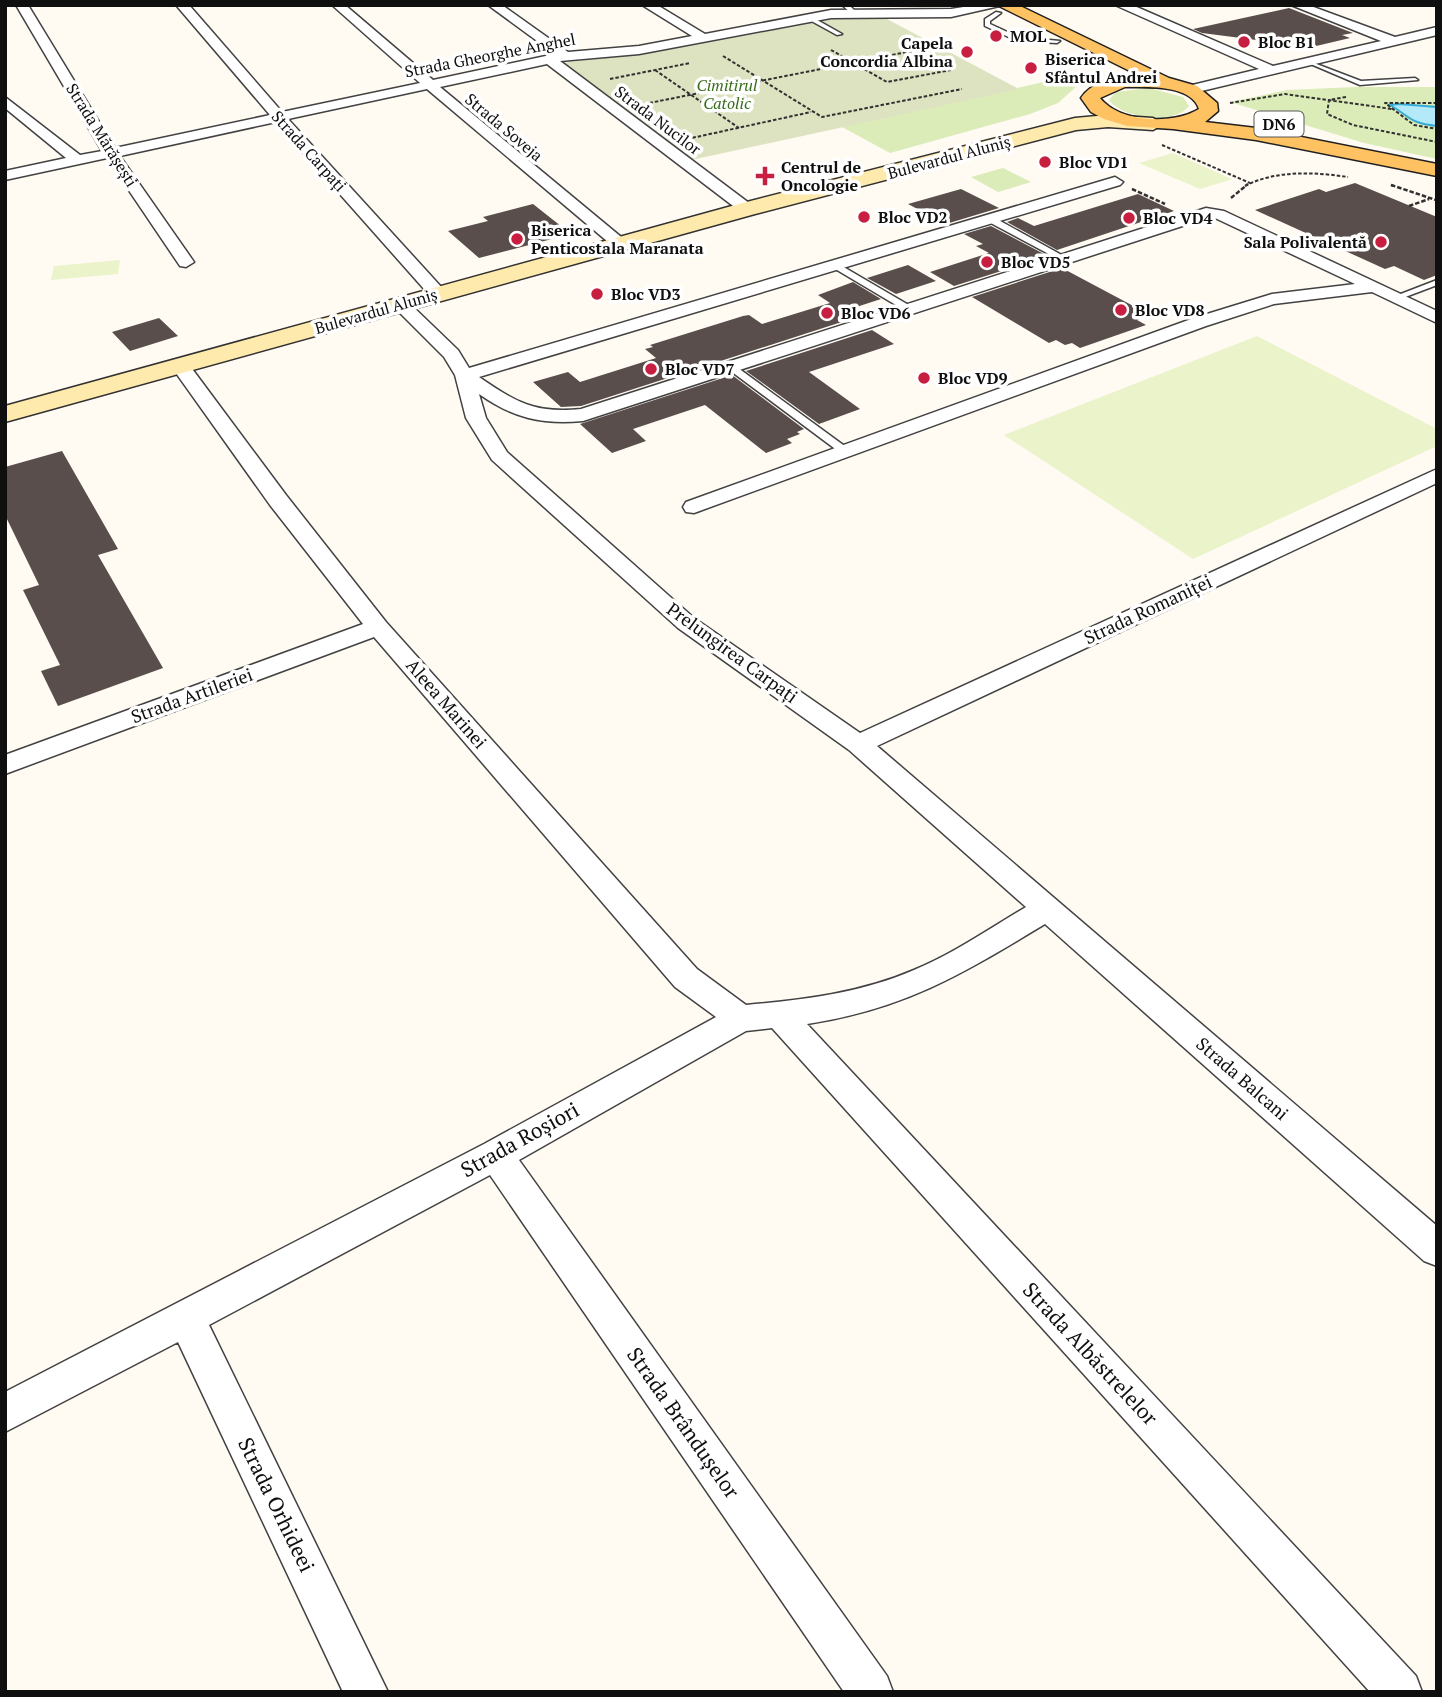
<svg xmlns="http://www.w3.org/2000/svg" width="1442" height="1697" font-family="'PT Serif',serif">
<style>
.green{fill:#dbecb8}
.cemetery{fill:#dde3c0}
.pitch{fill:#ebf3cb}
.water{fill:#b3e9f9;stroke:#36acd5;stroke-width:2}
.building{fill:#594e4b}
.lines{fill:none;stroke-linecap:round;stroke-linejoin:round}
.service-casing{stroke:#424242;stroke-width:3}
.minor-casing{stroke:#424242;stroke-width:3}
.secondary-casing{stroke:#313131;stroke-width:3}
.primary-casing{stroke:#202020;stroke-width:3}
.path-far1{stroke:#313131;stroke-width:2;stroke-dasharray:3.5 2;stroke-linecap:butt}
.path{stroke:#313131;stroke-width:2.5;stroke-dasharray:4.5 2;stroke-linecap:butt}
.service{fill:#fff;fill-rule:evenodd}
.minor{fill:#fff;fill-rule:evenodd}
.secondary{fill:#ffeaad;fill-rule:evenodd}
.primary{fill:#ffc262;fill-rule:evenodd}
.poi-dot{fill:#c81f40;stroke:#fff;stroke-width:2.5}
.labels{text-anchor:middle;stroke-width:7;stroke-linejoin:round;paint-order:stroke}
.far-poi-label{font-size:16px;font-weight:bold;fill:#0f0f0f;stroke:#fff;text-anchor:start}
.far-street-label{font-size:16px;fill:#0f0f0f;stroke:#fff}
.far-park-label{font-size:16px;font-style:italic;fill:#386c1b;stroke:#fff}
.shield{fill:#fff;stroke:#575757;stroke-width:2}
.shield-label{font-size:16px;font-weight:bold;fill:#0f0f0f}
.street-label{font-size:18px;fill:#0f0f0f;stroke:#fff}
.near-street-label{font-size:21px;fill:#0f0f0f;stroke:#fff}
</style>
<rect width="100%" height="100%" fill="#fffaf2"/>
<path class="green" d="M1048,81L1076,87L1058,103L1030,114L890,153L842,127Z
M1356,87H1437V159L1364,143L1230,102L1287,90Z
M1149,88L1183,97L1189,106C1175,125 1123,119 1109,100L1116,92Z
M1003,168L1031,182L998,192L971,177Z"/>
<path class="cemetery" d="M875,17L885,18L1019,89L691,160L561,63L649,53L814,19Z"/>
<path class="pitch" d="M1173,153L1232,179H1233L1200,189L1139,163Z
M120,260L118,274L51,280L54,266Z
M1257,336L1437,429V446L1193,559L1004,435Z"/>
<path class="water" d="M1399,104L1437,107V126C1409,123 1412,118 1390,105Z"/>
<path class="building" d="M1289,8L1353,33L1342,35L1350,38L1312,47L1202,33L1193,29Z
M1355,183L1437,217V275L1424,280L1394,266L1385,269L1255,210L1319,189L1326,192Z
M961,189L999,208L946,224L908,204Z
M1138,194L1174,211L1057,250L1007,222L1018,218L1034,226Z
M533,204L571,234L479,258L448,231L488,221L483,217Z
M991,226L1044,254L1040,256L1043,258L954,286L930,272L989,253L976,246L983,244L964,234Z
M908,265L936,281L896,294L867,278Z
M1062,268L1139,309L1133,311L1144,317L1137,320L1146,325L1080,348L1072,343L1065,345L1056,340L1049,343L972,297Z
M853,282L881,299L844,311L854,318L581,406L561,407L533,382L568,372L580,382L656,358L645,349L653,347L650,345L743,316L749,315L762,324L830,303L818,295Z
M159,318L178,336L130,351L112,332Z
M872,330L894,344L809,372L860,409L819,424L746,371Z
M732,375L804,429L797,432L800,434L787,439L792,443L766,453L705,405L633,429L646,441L612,453L580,424Z
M62,451L118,549L98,555L163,668L58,706L41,671L60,665L23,590L39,585L5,515V467Z"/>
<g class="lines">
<g class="service-casing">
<path id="service" d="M842,5H849L857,13L852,14Z
M996,12L1001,13L990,21V24L1018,37L1060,41L1057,43L1017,41L985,26V19Z
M806,16H810L842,34L837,35L806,18Z
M1306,60L1361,81L1415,78L1418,80L1360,85L1306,62Z
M987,217H993L1067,258L1060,260L987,221Z
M835,262L912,307L913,309L906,311L832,267L831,265Z
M1437,280V285L1400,299L1393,297Z
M728,365H734L850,450V454H842L728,369Z"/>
</g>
<g class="minor-casing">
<path id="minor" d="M16,5H28L115,148L270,115L176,5H189L282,112L420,83L332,5H345L433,80L555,54L488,5H502L568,52L639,46L692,36L642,5H657L705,34L831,10L951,9L976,5H1004L951,17L831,18L639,54L560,61L753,206L755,209L753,212H741L547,64L440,87L626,241L628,244L626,247H614L427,89L288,119L444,290L447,294L444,298H432L276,122L120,156L194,262L186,267L180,266L107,158L5,180V171L66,158L5,108V97L80,155L102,151Z
M1115,5H1132L1273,66L1381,41L1291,5H1308L1395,37L1437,27V35L1189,94L1182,90L1184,87L1259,69Z
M1115,177L1123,182L1120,185L479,377C516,402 534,414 581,409L1206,208L1224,211L1437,311V323L1372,292L1274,304L1206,326L694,513L686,512L683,507L686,502L1194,318L1272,294L1355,284L1215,218H1207L583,421C542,425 513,418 479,394L486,418L507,452L694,618L860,733L1437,469V483L877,746L1437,1226V1266L1424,1261L1045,924C962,974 905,1009 807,1024L1416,1676L1422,1692H1370L772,1028L746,1031L519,1160L887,1676L893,1692H844L490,1175L209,1325L388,1692H343L178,1342L5,1432V1392L484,1144L716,1017L675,987L374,637L5,774V755L363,624L270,505L171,366L173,362H187L286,495L386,622L697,969L746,1005C803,1000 861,993 914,970C953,954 989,929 1026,907L849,750L678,628L492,460L466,418L455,375L444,357L391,304L394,300H406L458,350L469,368Z"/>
</g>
<g class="secondary-casing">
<path id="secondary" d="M1108,115L1153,118L1163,124L1153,130L1108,127L1076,130L755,214L5,422V406L739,204L1075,118Z"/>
</g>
<g class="primary-casing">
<path id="primary" d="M997,5H1018L1169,78L1197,86L1217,103L1218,111L1205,122L1256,128L1437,164V176L1256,140L1173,129L1127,126L1104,119L1091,112L1081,98C1093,80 1119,76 1140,76ZM1125,87C1146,87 1191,84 1199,109C1173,125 1120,123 1100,98Z"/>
</g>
<path class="path-far1" d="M831,50L887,82L951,70
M723,56L822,117L962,89
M655,70L739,128
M610,79L690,63
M1346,97L1329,100L1327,114L1353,125L1437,142
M1230,103L1285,94L1392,109
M1437,103H1385L1414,125L1437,129
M644,104L922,49
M687,139L811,112
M1162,145L1250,183
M1391,185L1394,186
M1245,186C1275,170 1315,172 1348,177"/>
<path class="path" d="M1391,185L1436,200
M1132,189L1165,204
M1231,198L1248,184
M1409,206L1429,199"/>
<use href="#service" class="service"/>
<use href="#minor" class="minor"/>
<use href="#secondary" class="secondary"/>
<use href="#primary" class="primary"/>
</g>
<g class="poi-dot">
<circle cx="996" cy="36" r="7"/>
<circle cx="1244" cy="42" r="7"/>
<circle cx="967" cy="52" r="7"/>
<circle cx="1031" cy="68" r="7"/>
<circle cx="1045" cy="162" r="7"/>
<path d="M761.5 165.5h7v7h7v7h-7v7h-7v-7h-7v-7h7z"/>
<circle cx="864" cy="217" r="7"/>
<circle cx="1129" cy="218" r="7"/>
<circle cx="517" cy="239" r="7"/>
<circle cx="1381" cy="242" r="7"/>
<circle cx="987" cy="262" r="7"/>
<circle cx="597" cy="294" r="7"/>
<circle cx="1121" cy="310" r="7"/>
<circle cx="827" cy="313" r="7"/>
<circle cx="651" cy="369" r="7"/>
<circle cx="924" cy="378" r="7"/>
</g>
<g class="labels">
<g class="far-poi-label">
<text x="1010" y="42">MOL</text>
<text x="1258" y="48">Bloc B1</text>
<text x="953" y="49" text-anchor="end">Capela<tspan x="953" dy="18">Concordia Albina</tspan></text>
<text x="1045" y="65">Biserica<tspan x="1045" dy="18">Sfântul Andrei</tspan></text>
<text x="1059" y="168">Bloc VD1</text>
<text x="781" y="173">Centrul de<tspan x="781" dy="18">Oncologie</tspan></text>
<text x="878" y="223">Bloc VD2</text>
<text x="1143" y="224">Bloc VD4</text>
<text x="531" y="236">Biserica<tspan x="531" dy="18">Penticostala Maranata</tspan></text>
<text x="1367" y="248" text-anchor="end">Sala Polivalentă</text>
<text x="1001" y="268">Bloc VD5</text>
<text x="611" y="300">Bloc VD3</text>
<text x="1135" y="316">Bloc VD8</text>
<text x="841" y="319">Bloc VD6</text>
<text x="665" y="375">Bloc VD7</text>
<text x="938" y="384">Bloc VD9</text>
</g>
<g class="far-street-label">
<text transform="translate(490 55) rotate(-11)" y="6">Strada Gheorghe Anghel</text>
<text transform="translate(658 120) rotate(37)" y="6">Strada Nucilor</text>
<text transform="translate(504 127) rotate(40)" y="6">Strada Soveja</text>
<text transform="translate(102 135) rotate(58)" y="6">Strada Mărășești</text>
<text transform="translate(309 151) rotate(48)" y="6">Strada Carpați</text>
<text transform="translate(949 157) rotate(-15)" y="6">Bulevardul Aluniș</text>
<text transform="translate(376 311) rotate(-16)" y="6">Bulevardul Aluniș</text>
</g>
<g class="far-park-label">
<text x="727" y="91">Cimitirul<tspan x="727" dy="18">Catolic</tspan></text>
</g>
<rect class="shield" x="1254.5" y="111.5" width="49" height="25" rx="5"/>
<g class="shield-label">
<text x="1279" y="130">DN6</text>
</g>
<g class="street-label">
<text transform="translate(1148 610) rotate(-25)" y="6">Strada Romaniței</text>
<text transform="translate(732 653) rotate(36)" y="6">Prelungirea Carpați</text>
<text transform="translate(192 696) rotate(-20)" y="6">Strada Artileriei</text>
<text transform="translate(446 704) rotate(49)" y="6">Aleea Marinei</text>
<text transform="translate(1242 1079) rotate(41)" y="6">Strada Balcani</text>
</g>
<g class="near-street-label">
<text transform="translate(520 1140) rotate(-29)" y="7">Strada Roșiori</text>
<text transform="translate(1090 1354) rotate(47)" y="7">Strada Albăstrelelor</text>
<text transform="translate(683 1423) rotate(55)" y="7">Strada Brândușelor</text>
<text transform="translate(276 1505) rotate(64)" y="7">Strada Orhideei</text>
</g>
</g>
<rect width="1442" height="1697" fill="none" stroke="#0f0f0f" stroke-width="14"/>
</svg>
